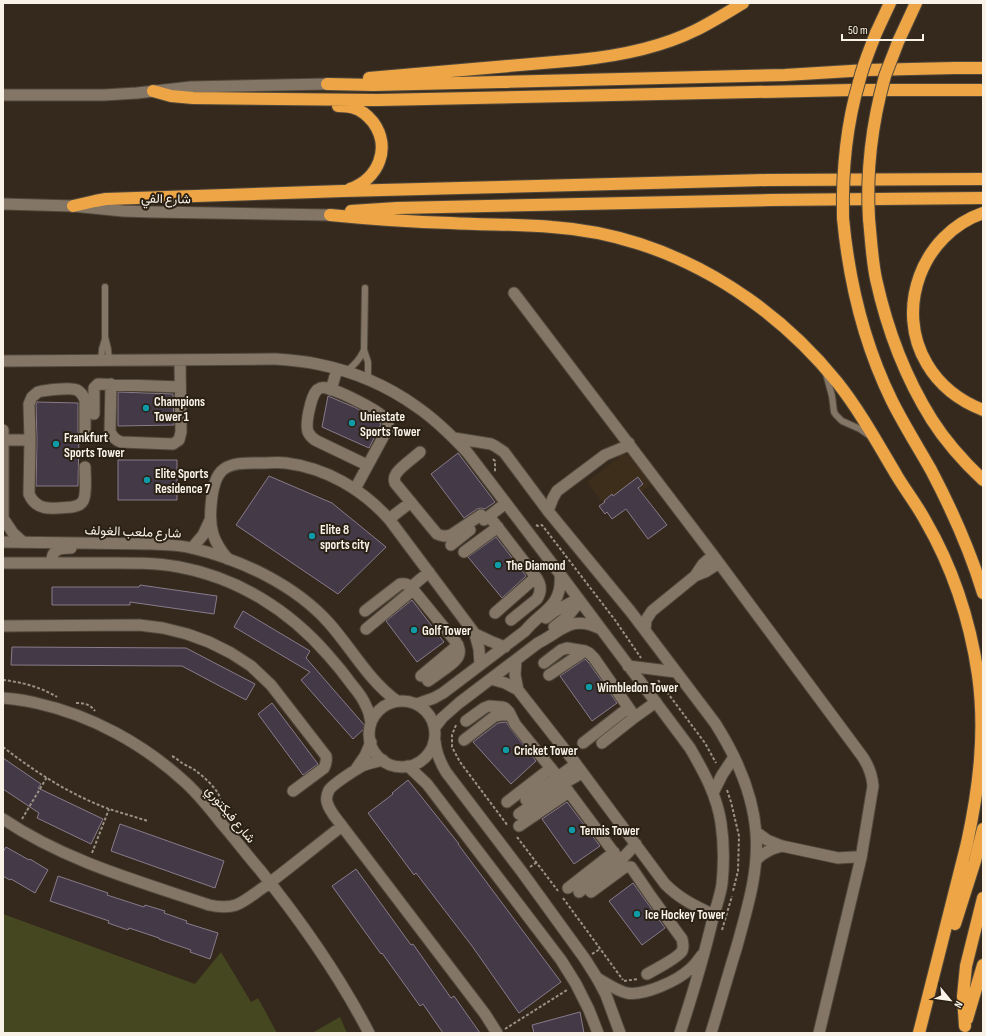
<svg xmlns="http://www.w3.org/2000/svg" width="986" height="1036" font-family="'Sofia Sans Condensed',Vazirmatn,sans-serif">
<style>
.built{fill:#3d2e1b}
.green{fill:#454720}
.building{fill:#443947;stroke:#887b8b}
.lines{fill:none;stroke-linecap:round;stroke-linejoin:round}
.service-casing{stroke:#51483c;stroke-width:8}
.minor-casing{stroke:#51483c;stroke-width:13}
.tertiary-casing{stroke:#51483c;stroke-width:13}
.motorway-casing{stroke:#51483c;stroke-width:14}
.path{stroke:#9b9287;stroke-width:2;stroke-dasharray:3 2;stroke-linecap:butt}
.service{stroke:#837667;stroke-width:6}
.minor{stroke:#837667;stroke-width:11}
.tertiary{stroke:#837667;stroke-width:11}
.motorway{stroke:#eda545;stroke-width:12}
.motorway-bridge-casing{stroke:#51483c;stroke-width:14;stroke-linecap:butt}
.motorway-bridge{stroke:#eda545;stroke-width:12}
.culture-dot{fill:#0f9aa8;stroke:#2a2013;stroke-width:1.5}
.labels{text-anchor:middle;stroke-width:4;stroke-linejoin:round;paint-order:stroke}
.street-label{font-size:13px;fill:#f9f2e9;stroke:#2a2013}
.poi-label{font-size:13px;font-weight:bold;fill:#f9f2e9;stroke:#2a2013;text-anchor:start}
</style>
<rect width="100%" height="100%" fill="#34291c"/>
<path class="built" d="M623,454L634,457L653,483L611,514L587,482Z"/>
<path class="green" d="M3,914L195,984L221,952L251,1002L258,998L277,1033H3Z
M340,1017L347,1033H312Z"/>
<path class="building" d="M118,392L173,394L174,425L118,426Z
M328,396L356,408L374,419L381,424L369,448L322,427Z
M37,402L78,403V431L79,435L78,486H36L37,440L36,405Z
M458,453L495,502L485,509L481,508L477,509L464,518L431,474Z
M118,460H177V500H118Z
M269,476L332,503L386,547L338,594L236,525Z
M638,477L643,484L638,488L667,525L648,539L626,509L612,519L607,512L605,514L599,506L605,502L604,501L612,494L613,496Z
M496,537L526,576L502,598L468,557Z
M140,585L217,596L214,614L130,602V605H52V587H139Z
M412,600L444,642L417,662L386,621Z
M243,611L310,651L306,658L366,727L353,739L301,680L310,672L234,627Z
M12,647L186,648L255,684L246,700L182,666L11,665Z
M585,659L589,663L617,703L592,721L560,676Z
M272,703L318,764L303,775L258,714Z
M506,722L510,728L536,761L511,784L473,742L498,723Z
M3,758L41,784L38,788L103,819L91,844L37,818L39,813L3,789Z
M408,780L459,844H458L561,982L519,1013L472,946L416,873L414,875L368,813L393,794L392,793Z
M567,802L600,846L574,864L542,819Z
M120,824L224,861L215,888L111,851Z
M6,847L29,860L30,859L48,870L35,893L11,879L10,880L3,876V852Z
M356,869L411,945L413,944L451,998L454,996L480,1033H443L423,1004L420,1006L382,953L381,954L332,886Z
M58,876L108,893L107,895L144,907L145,905L165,911L164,913L187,921L186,923L218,933L210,959L190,952L191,950L159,939V938L129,928L128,930L108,923L109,921L50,901Z
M633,883L665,928L642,945L609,901Z
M580,1012L584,1033H534L532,1025Z"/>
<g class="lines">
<g class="service-casing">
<path id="service" d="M105,287V337L108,349L109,360
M365,288L364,350L368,362V380
M101,361L102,349L105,339
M346,371C354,366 360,359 364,350
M826,374L832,396L834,412L836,415L842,421L860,429L870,436"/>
</g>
<g class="minor-casing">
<path id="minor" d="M514,293L713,555L862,756C869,766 872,774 873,786L861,858L819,1033
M3,361L274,359C288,360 303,361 317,364C352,371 388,386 417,407C436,420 452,436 467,452L560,574L690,748C704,772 717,796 721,823C724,843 724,864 722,884C720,897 715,910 712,922C703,960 692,996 680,1033
M111,384L110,431C112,437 115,440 121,442L173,444L179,440L181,432L180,360
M331,390L337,369
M94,414V388L98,384L180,387
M3,430V519
M85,431V400C83,395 81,392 77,390C70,387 50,390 42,391L38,392L32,397L29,404L30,440L29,494C37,513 55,508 72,507C77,506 81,505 83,501C87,495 85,474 85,467
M454,438L491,444L495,446L504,452L548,511L631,612L715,723C736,756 753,793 756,833C759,872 747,909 737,946C728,975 720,1004 711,1033
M3,440H30
M420,452C415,457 399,468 396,474C394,477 394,480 395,483L437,534C442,536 445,537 451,535L481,515
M355,489L388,428V422C384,412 337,390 326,388C323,387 320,388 317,390C311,396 305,424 308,432C310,436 313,439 317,441L367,465
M548,511L553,498L557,491L605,455L622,448L629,443
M489,516L536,577C541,584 542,591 537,599L511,620
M3,518L13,533L23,542
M389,519L411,502
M484,520L506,503
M451,545L470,530
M192,548L203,535L210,520
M464,552L498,527
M228,559C213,542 209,528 211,506C214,466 225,462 262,463C270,463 278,462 286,463C326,468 362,489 389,519L475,634L479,649L480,665
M695,576L705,572L719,563
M411,587L429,572
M365,611L400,584C405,583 407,584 411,587L456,642C465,656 454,662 445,669C439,673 434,677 428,681
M495,613L536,577
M546,618L555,611L578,599
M3,626L139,625L163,628L187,634L209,642L231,653L251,666L271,685L326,756C327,761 326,764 324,768L293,791
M554,627L568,616L580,601
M366,629L413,590
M645,630L646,620L652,611L695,576L703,564L713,555
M475,634L490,641L505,647
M516,660L515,675L518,690
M544,663L561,650L567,648L585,651L589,653L594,658L635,717
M628,666L676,672
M549,675L585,651
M421,676L458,645
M491,679L505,683L518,690L576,764L665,884C680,899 695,906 714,915
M3,698C14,699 25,700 36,703C91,715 144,744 186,783C199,795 211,810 222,824C235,839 247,855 260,870C301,921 339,975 369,1033
M417,704L434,698L443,693L525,631C542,610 563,607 560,574
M466,721L484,708L489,706L502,707L505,708L509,712L515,724L558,777
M435,727L442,718L459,703L538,643C562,631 572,614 601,629
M464,740L495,716L501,715H510
M583,743L628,708
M602,743L635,717L656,702
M383,760C376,762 369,763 362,766C355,770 333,784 329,790C327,794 326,798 327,802C329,811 337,819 342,826L485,1014L497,1033
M356,769L365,756L371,742
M563,784L620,861
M713,793L722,775L734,757
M526,800L576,764
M507,802L551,768
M519,814L559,786L582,773
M3,819C65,861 138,881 209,905C218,907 227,908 236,905C246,901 255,893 264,887C291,867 316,846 342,826
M519,826L569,792
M756,832L767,840L782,846L838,858L854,857L861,858
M756,860C764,852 771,849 782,846
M568,888L614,852
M579,892L620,861L636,844
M591,892L625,867H631L650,895L682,939C683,943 684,947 682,951C678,958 654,970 647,974
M597,978C606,983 617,991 627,993C644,996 677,981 690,969C695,965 698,960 702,955"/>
</g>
<g class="tertiary-casing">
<path id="tertiary" d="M3,95H104L137,93L191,87L327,84
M3,204L73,206L123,211L153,212L330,215
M3,542L153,544C166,545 180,545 192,548C242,560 295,585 329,623C352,649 369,681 397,701
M3,563C33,563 64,563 94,563C123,563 151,562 179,567C238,578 289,610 328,655C337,665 345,675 353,686C358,692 363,698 366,706C369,711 370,717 371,723
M52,563C51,549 60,548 71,548
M369 734a33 33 0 1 1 66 0a33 33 0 1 1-66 0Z
M435,741C436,753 440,762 446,772L522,872L585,959L597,978L606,995L620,1033
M408,766L427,784L561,960L576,984L589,1010L598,1033"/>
</g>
<g class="motorway-casing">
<path id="motorway" d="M876,33L890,3
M898,42L916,3
M369,78L578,60C618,56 660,48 696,30C712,22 728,12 743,3
M327,84L374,85L785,75L867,70L955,68H983
M153,91L171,96L193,98L378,100L851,90H983
M338,106C343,106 349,106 354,108C361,110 368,116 373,122C392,148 378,179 350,189
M73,206L95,201L106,199L343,191L767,180L983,179
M351,211L397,208L770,200L983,198
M983,213C922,234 894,309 927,364C940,386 960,401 983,410
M330,215C370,219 411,222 451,223C485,225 519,224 552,227C582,229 612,235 640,244C717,269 786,319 837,382C860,411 878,444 897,476C906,491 917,505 925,520C953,568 970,621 978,675C986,732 979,788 967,843L919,1033
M843,218C849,282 864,344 892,401C904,425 918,447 931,470C952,510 970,550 983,593
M869,219C871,239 872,260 876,279C887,329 905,377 932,420C946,442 964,462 983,480
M955,924L975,861L983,829
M967,1019L983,965
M965,1026L963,996L966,966L983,898"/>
</g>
<path class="path" d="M493,459L495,461V472
M536,525L538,526L542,525L615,620L641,658
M3,680C21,682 41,687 57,697
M658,680L705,743L716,763
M76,703C84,703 90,704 95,711
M456,725L452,735V747L460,762L508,826
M3,747C35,772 71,795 109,809C122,813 135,817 148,821
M172,756C176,758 179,761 182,763C187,766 192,768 196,771C203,776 221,792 220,800L218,803
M727,790L731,802L739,836L738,871L733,891
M22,819L47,777
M517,837L558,891
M92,853L109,809
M530,867L537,862
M563,898L623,980
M722,930L732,896
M592,954L600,949
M624,981L638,979
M505,1029L567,990"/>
<use href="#service" class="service"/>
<use href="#minor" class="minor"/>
<use href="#tertiary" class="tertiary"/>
<use href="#motorway" class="motorway"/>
<g class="motorway-bridge-casing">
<path id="motorway-bridge" d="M843,218C842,172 846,126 859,82C863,65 870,49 876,33
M869,219C866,171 872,123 885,76C889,65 894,53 898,42"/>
</g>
<use href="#motorway-bridge" class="motorway-bridge"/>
</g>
<g class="culture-dot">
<circle cx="146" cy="408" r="4"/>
<circle cx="352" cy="423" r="4"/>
<circle cx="56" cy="444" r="4"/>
<circle cx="147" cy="480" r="4"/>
<circle cx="312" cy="536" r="4"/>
<circle cx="498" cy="565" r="4"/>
<circle cx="414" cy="630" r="4"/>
<circle cx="589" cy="687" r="4"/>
<circle cx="506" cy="750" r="4"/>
<circle cx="572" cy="830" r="4"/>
<circle cx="637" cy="914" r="4"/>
</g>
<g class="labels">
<g class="street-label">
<text transform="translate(166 198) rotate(1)" y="5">شارع الفي</text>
<text transform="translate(133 531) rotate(2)" y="5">شارع ملعب الغولف</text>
<text transform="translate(231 814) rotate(50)" y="5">شارع فيكتوري</text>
</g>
<g class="poi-label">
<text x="154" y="406">Champions<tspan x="154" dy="15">Tower 1</tspan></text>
<text x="360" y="421">Uniestate<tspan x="360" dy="15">Sports Tower</tspan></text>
<text x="64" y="442">Frankfurt<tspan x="64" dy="15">Sports Tower</tspan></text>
<text x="155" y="478">Elite Sports<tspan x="155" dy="15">Residence 7</tspan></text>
<text x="320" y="534">Elite 8<tspan x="320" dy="15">sports city</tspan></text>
<text x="506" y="570">The Diamond</text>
<text x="422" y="635">Golf Tower</text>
<text x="597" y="692">Wimbledon Tower</text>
<text x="514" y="755">Cricket Tower</text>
<text x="580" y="835">Tennis Tower</text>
<text x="645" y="919">Ice Hockey Tower</text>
</g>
</g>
<rect width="986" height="1036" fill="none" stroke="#f9f2e9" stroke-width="8"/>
<g transform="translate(950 1000) rotate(119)" stroke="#2a2013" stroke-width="3" paint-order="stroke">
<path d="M0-3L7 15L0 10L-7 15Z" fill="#f9f2e9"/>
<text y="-6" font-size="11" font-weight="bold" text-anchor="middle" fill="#f9f2e9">N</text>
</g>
<path d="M842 34v6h81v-6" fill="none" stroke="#f9f2e9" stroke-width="2"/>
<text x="848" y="34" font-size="12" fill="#f9f2e9" stroke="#2a2013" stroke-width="3" paint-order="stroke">50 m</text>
</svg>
